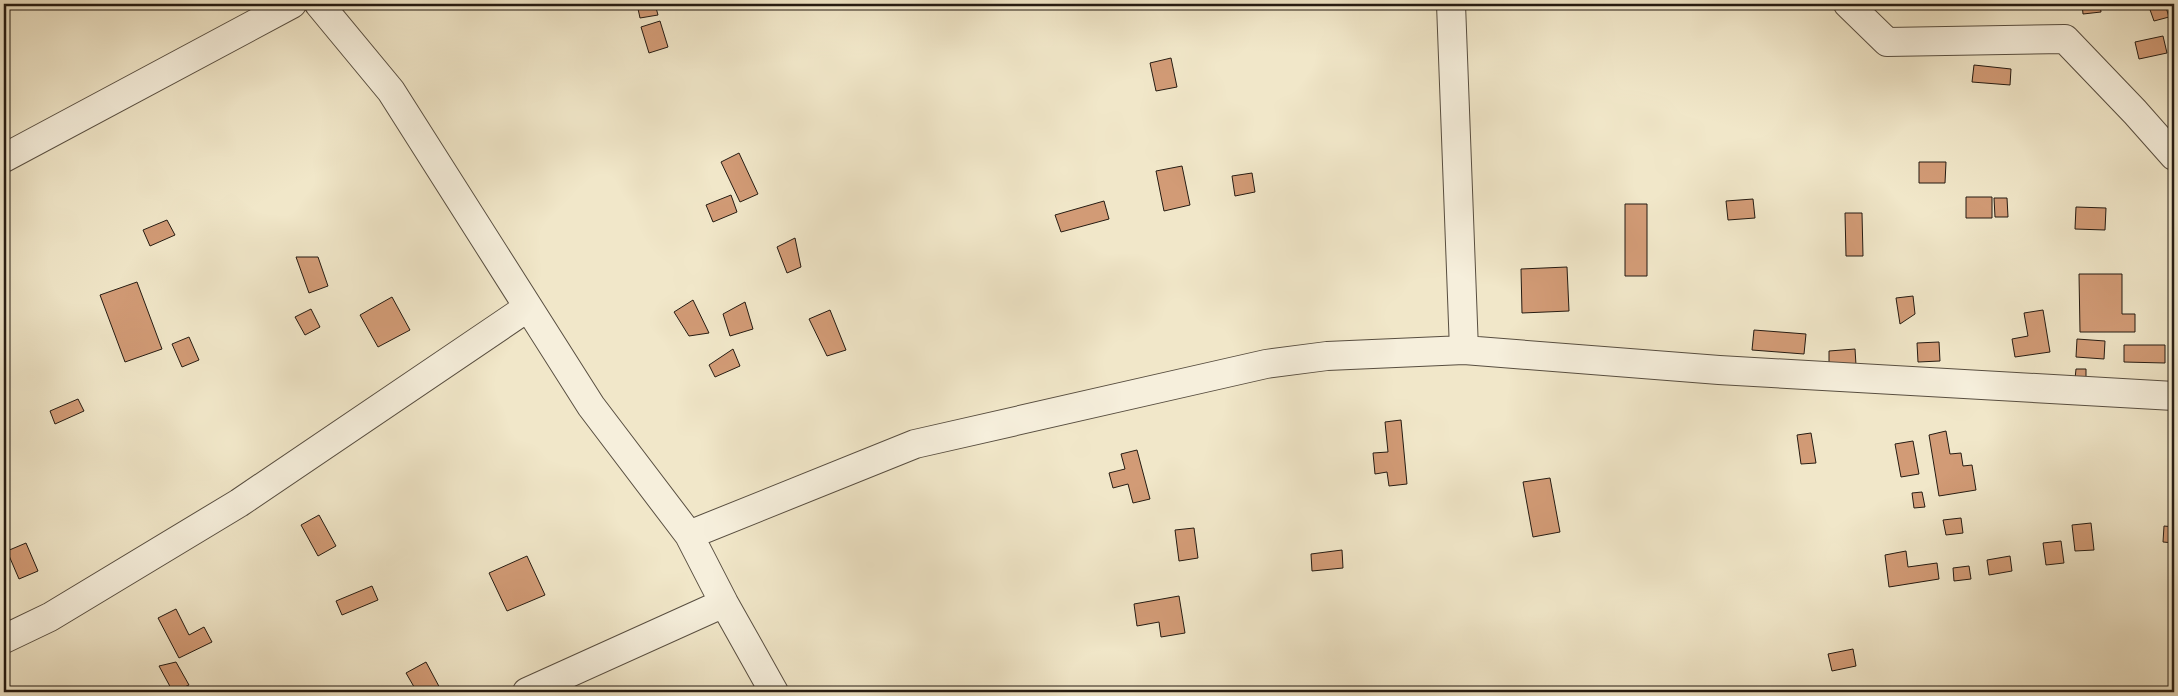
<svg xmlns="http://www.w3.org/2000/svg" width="2178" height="696" font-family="'Old Standard TT',serif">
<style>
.building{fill:#d29b76;stroke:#251b12}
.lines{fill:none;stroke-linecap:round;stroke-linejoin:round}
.minor-casing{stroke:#584e40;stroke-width:30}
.minor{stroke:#f6efdc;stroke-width:28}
</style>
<rect width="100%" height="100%" fill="#f1e7c9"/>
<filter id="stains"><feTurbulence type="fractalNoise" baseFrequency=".004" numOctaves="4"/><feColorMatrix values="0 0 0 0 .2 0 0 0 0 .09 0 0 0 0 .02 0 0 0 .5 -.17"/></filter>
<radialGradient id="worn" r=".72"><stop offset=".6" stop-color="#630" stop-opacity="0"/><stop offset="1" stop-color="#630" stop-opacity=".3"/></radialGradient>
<path class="building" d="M637,4H655L658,15L640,18Z
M2082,4H2100L2101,12L2083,14Z
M2148,4H2165L2169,17L2154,21Z
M660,21L668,47L649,53L641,27Z
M2163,36L2167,53L2139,59L2135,42Z
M1171,58L1177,87L1156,91L1150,63Z
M1974,65L2011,69L2010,85L1972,82Z
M739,153L758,194L740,202L721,162Z
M1919,162H1946L1945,183H1919Z
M1182,166L1190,205L1164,211L1156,171Z
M1252,173L1255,192L1235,196L1232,176Z
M731,195L737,212L713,222L706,205Z
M1966,197H1992V218H1966Z
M1994,198H2007L2008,217H1995Z
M1753,199L1755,218L1728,220L1726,201Z
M1104,201L1109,219L1061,232L1055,215Z
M1625,204H1647V276H1625Z
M2076,207L2106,208L2105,230L2075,229Z
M1845,213H1862L1863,256H1846Z
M167,220L175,235L150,246L143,230Z
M795,238L801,267L787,273L777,247Z
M296,257H318L328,286L309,293Z
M1567,267L1569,311L1522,313L1521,269Z
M2079,274H2122V314H2135V332H2080Z
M137,282L162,349L125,362L100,295Z
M2171,291H2174V309H2170Z
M1913,296L1915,314L1900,324L1896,298Z
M392,297L410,330L378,347L360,315Z
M693,300L709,333L689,336L674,312Z
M745,302L753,329L730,336L723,314Z
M311,309L320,327L305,335L295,317Z
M830,310L846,350L827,356L809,319Z
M2043,310L2050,352L2015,357L2012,339L2028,336L2024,313Z
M1754,330L1806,334L1804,354L1752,350Z
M189,337L199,360L182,367L172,344Z
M2077,339L2105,341L2104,359L2076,357Z
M1939,342L1940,361L1918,362L1917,343Z
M2124,345H2165V363L2124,362Z
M733,349L740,366L715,377L709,365Z
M1855,349L1856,365L1829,366V351Z
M2076,369H2086V379H2075Z
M78,399L84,411L55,424L50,411Z
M1401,420L1407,484L1389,486L1387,472L1375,474L1373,453L1388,452L1385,422Z
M1946,431L1950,454L1961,453L1963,466L1972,465L1976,490L1939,496L1929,435Z
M1811,433L1816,463L1801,464L1797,435Z
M1913,441L1919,474L1901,477L1895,444Z
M1137,450L1150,499L1133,503L1128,484L1113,488L1109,473L1125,469L1121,454Z
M1550,478L1560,532L1533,537L1523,482Z
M1922,492L1925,507L1914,508L1912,493Z
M319,515L336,546L318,556L301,525Z
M1961,518L1963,533L1946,535L1943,520Z
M2091,523L2094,550L2075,551L2072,525Z
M2164,526L2174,527V543L2163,542Z
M1194,528L1198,558L1179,561L1175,530Z
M2061,541L2064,563L2046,565L2043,543Z
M26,543L38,571L19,579L7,551Z
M1342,550L1343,568L1312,571L1311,554Z
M1906,551L1908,567L1937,563L1939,579L1889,587L1885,555Z
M527,556L545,595L507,611L489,573Z
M2010,556L2012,571L1989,575L1987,560Z
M1969,566L1971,579L1954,581L1953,568Z
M372,586L378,600L342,615L336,601Z
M1179,596L1185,633L1161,637L1159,622L1137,626L1134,604Z
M176,609L189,635L204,627L212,642L179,658L158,618Z
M1853,649L1856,666L1832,671L1828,654Z
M176,662L189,685L173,692L159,666Z
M426,662L442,692H417L406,673Z
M1801,689V692H1783V690Z"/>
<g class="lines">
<g class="minor-casing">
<path id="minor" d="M319,4L391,91L591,406L689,535L724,603L774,692
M1451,4L1464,350
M1848,4L1887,42L2065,39L2135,112L2174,156
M4,158L292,4
M689,535L915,444L1266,364L1327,356L1464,350L1719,370L2174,396
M4,639L50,617L239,503L527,308
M527,692L724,603"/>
</g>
<use href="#minor" class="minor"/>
</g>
<rect width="2178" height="696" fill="none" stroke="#f1e7c9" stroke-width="20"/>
<rect x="5" y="5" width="2168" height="686" fill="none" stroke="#251b12" stroke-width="2.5"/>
<rect x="10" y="10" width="2158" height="676" fill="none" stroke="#251b12"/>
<rect width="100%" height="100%" filter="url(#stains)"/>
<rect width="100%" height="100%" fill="url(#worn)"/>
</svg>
